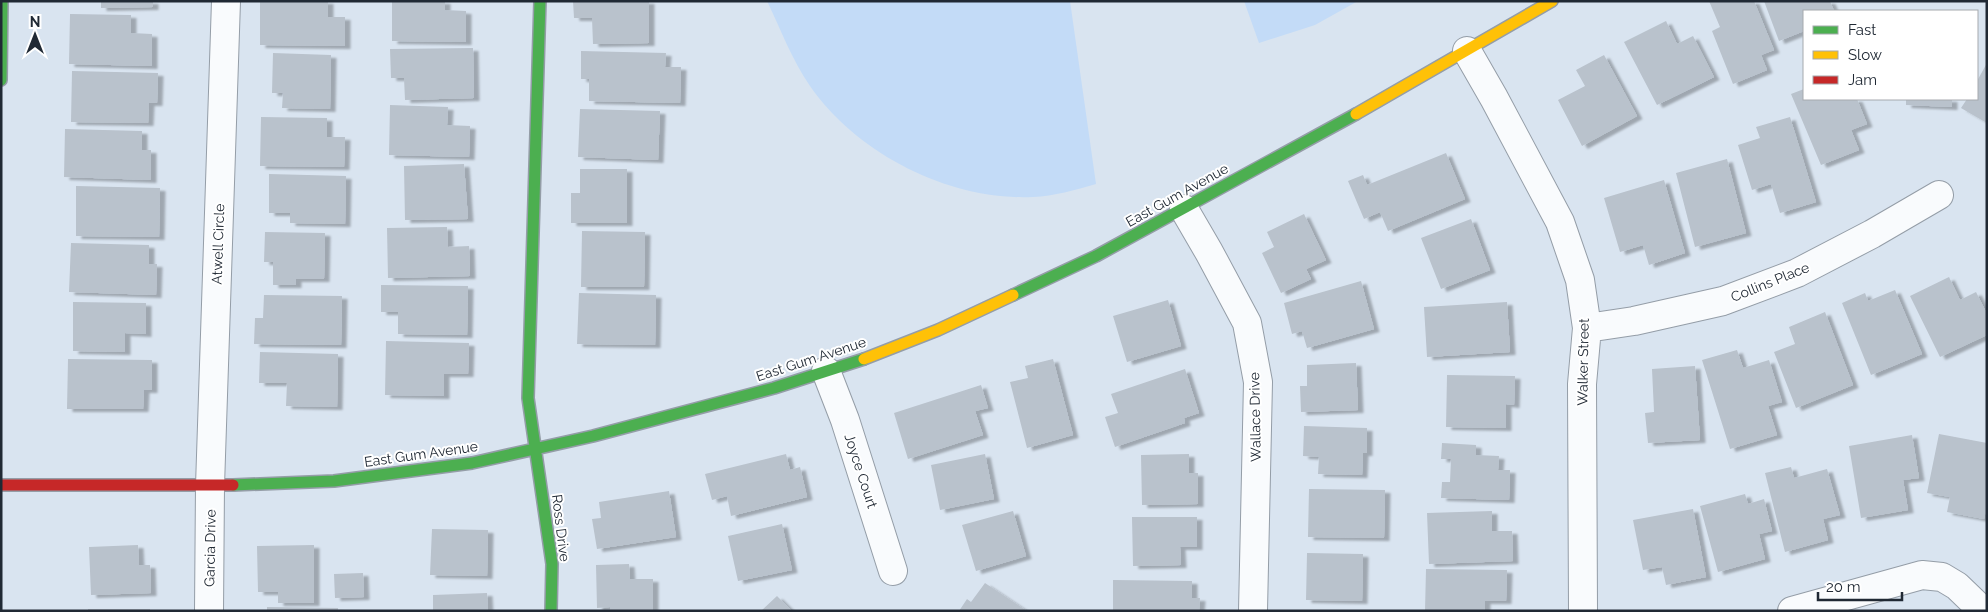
<svg xmlns="http://www.w3.org/2000/svg" width="1988" height="612" font-family="Raleway,sans-serif">
<style>
.green{fill:#c3dbf7}
.building{fill:#b9c2cc;filter:url(#shadow)}
.lines{fill:none;stroke-linecap:round;stroke-linejoin:round}
.street-casing{stroke:#949da7;stroke-width:30}
.fast-casing{stroke:#949da7;stroke-width:14}
.slow-casing{stroke:#949da7;stroke-width:14}
.jam-casing{stroke:#949da7;stroke-width:14}
.street{stroke:#f9fbfd;stroke-width:28}
.fast{stroke:#4caf50;stroke-width:11}
.slow{stroke:#ffc107;stroke-width:11}
.jam{stroke:#c62828;stroke-width:11}
.labels{text-anchor:middle;stroke-width:4;stroke-linejoin:round;paint-order:stroke}
.street-label{font-size:14px;fill:#202934;stroke:#fff}
</style>
<defs>
<filter id="shadow"><feDropShadow dx="5.5" dy="3" stdDeviation="1" flood-color="#0004"/></filter>
</defs>
<rect width="100%" height="100%" fill="#d9e4f0"/>
<path class="green" d="M767,1H1070L1096,184C1075,190 1054,196 1033,197C950,201 857,154 810,86C792,60 781,30 767,1Z
M1244,1H1358L1315,25L1259,43Z"/>
<path class="building" d="M101,1H153V7L101,8Z
M260,1H328V17H345V46L260,45Z
M392,1H445V10L466,11V42L392,41Z
M573,1H649V43L593,44L592,18H574Z
M1709,1H1754L1774,50L1761,55L1767,70L1733,84L1712,31L1720,27Z
M1764,1H1830L1834,11H1804V31L1779,41Z
M70,14L131,15V33L152,34V66L69,64Z
M1666,21L1677,44L1693,36L1714,77L1657,105L1624,42Z
M473,48L474,98L405,100L404,78H391L390,49Z
M581,51L666,53L665,67H681L680,103L589,101V79H581Z
M273,53L331,55L330,109L282,108L283,93H272Z
M1604,55L1637,116L1582,146L1558,100L1585,86L1576,70Z
M1987,63V123L1961,108L1967,99H1977V81Z
M72,71L158,73L157,103H149L148,123L71,122Z
M1804,89V99H1857L1867,124L1851,130L1859,150L1821,165L1791,94Z
M1906,99H1952V107L1906,105Z
M390,105L448,107L447,125L470,126L469,157L389,155Z
M580,109L660,111L658,160L578,157Z
M261,117L327,118V137H345L344,167L260,166Z
M1790,117L1816,202L1780,213L1771,184L1752,190L1738,145L1760,138L1756,127Z
M65,129L142,131V150H151V180L64,177Z
M1446,153L1465,199L1388,231L1380,212L1364,219L1348,181L1363,175L1367,185Z
M1727,159L1746,233L1695,247L1676,173Z
M464,164L468,219L405,220L404,166Z
M580,169H627V223H571V193H580Z
M269,174L346,176L345,224L290,223V213H269Z
M1664,180L1685,253L1649,265L1643,245L1620,252L1604,198Z
M76,186L160,188L159,237L76,236Z
M1304,214L1326,260L1306,269L1311,279L1281,293L1262,253L1274,247L1267,232Z
M1471,219L1490,270L1441,289L1421,238Z
M447,227L448,247L469,246L470,276L388,278L387,228Z
M582,231L645,232L644,287H581Z
M265,232L325,233L324,279H296V285H273V262H264Z
M71,243L149,245V264H157L156,295L69,292Z
M1949,277L1960,300L1976,292L1987,314V335L1940,357L1910,296Z
M1361,281L1374,329L1307,348L1302,331L1292,334L1284,303Z
M381,285L468,286L467,335L398,334V312H381Z
M1895,290L1922,354L1871,375L1842,303L1865,293L1868,301Z
M579,293L656,295L655,345L577,344Z
M264,295L342,296L341,345L254,344L255,318H263Z
M1168,300L1181,346L1127,362L1113,316Z
M73,302L146,303V334L125,333V352L73,351Z
M1507,302L1510,352L1427,357L1424,307Z
M1825,312L1853,385L1796,408L1774,352L1795,344L1789,327Z
M386,341L469,343L468,374H444V396L385,395Z
M1737,350L1743,368L1769,360L1782,402L1768,406L1777,435L1730,449L1702,360Z
M260,352L338,354L337,407L286,406L287,383H259Z
M68,359L152,360V390H144L143,409H67Z
M1053,359L1073,435L1027,448L1010,382L1028,378L1025,366Z
M1356,363L1358,410L1301,412L1300,386H1307V365Z
M1695,366L1700,440L1648,443L1645,413L1654,412L1652,369Z
M1185,369L1199,413L1184,418L1185,423L1115,447L1105,417L1118,413L1111,394Z
M1447,375L1515,376L1514,405L1506,404V428L1446,427Z
M981,385L988,408L975,411L983,435L908,459L894,413Z
M1304,426L1367,428V453H1363L1362,475L1318,474L1319,457L1303,456Z
M1939,434L1987,443V506L1984,519L1947,512L1950,497L1927,493Z
M1912,435L1919,478L1903,480L1908,510L1861,518L1849,446Z
M1442,443L1476,445V455L1499,456L1498,470H1510L1509,500L1441,498L1442,482H1450L1451,459H1441Z
M786,454L790,470L800,467L807,497L731,516L727,496L712,500L705,474Z
M985,454L994,499L940,510L931,465Z
M1189,454V473H1198V504L1142,505L1141,455Z
M1791,467L1794,478L1827,469L1840,515L1823,519L1828,540L1785,552L1765,473Z
M1309,489L1385,490L1384,538L1308,537Z
M669,491L676,537L597,549L592,519L601,518L599,502Z
M1745,494L1748,504L1764,499L1772,531L1759,534L1765,559L1718,572L1700,506Z
M1693,509L1706,577L1666,585L1662,567L1643,570L1633,520Z
M1013,511L1026,556L976,571L962,525Z
M1492,511V531H1512L1513,561L1429,564L1427,513Z
M1132,517H1197V547H1180L1181,565L1133,566Z
M782,524L792,570L738,581L728,536Z
M432,529L488,530L487,576L430,575Z
M138,545L139,565H150L151,593L91,595L89,547Z
M314,545V603H278V592H258L257,546Z
M1307,553L1363,554L1362,601L1306,600Z
M629,564L630,579H653V611H610V607L597,608L596,565Z
M1426,569L1507,570L1506,601H1485V611H1425Z
M363,573L364,597L335,598L334,574Z
M1113,580L1192,581V598H1200L1199,611H1113Z
M985,583L1027,611H959L967,599L971,602Z
M487,593L488,611H433V595Z
M777,596L792,611H761Z
M267,607L338,608V611H267Z
M88,609H150V611H88Z"/>
<g class="lines">
<g class="street-casing">
<path id="street" d="M1467,51L1494,98L1560,222L1580,280L1587,328L1582,384L1583,611
M1184,209L1209,252L1247,323L1258,382L1253,611
M1587,328L1634,321L1723,301L1797,273L1872,234L1939,195
M826,371L845,420L893,571
M209,611L210,486L226,1
M1792,611L1922,575L1942,577L1957,586L1983,611"/>
</g>
<g class="fast-casing">
<path id="fast" d="M540,1L528,398L552,564L551,611
M1,80L2,1
M1013,295L1096,256L1356,114
M233,485L334,481L472,463L593,436L774,388L864,359"/>
</g>
<g class="slow-casing">
<path id="slow" d="M1356,114L1552,1
M864,359L938,330L1013,295"/>
</g>
<g class="jam-casing">
<path id="jam" d="M1,485H233"/>
</g>
<use href="#street" class="street"/>
<use href="#fast" class="fast"/>
<use href="#slow" class="slow"/>
<use href="#jam" class="jam"/>
</g>
<g class="labels">
<g class="street-label">
<text transform="translate(1177 195) rotate(-29)" y="5">East Gum Avenue</text>
<text transform="translate(218 244) rotate(-88)" y="5">Atwell Circle</text>
<text transform="translate(1770 282) rotate(-22)" y="5">Collins Place</text>
<text transform="translate(811 359) rotate(-18)" y="5">East Gum Avenue</text>
<text transform="translate(1583 362) rotate(-89)" y="5">Walker Street</text>
<text transform="translate(1255 417) rotate(-91)" y="5">Wallace Drive</text>
<text transform="translate(421 454) rotate(-8)" y="5">East Gum Avenue</text>
<text transform="translate(861 471) rotate(72)" y="5">Joyce Court</text>
<text transform="translate(561 528) rotate(83)" y="5">Ross Drive</text>
<text transform="translate(210 548) rotate(-89)" y="5">Garcia Drive</text>
</g>
</g>
<rect width="1988" height="612" fill="none" stroke="#202934" stroke-width="5"/>
<rect x="1803" y="10" width="175" height="90" fill="#ffffff" stroke="#a6a9ae"/>
<rect x="1813" y="26" width="25" height="8" fill="#4caf50" stroke="#a6a9ae"/>
<text x="1848" y="35" font-size="15" fill="#202934">Fast</text>
<rect x="1813" y="51" width="25" height="8" fill="#ffc107" stroke="#a6a9ae"/>
<text x="1848" y="60" font-size="15" fill="#202934">Slow</text>
<rect x="1813" y="76" width="25" height="8" fill="#c62828" stroke="#a6a9ae"/>
<text x="1848" y="85" font-size="15" fill="#202934">Jam</text>
<g transform="translate(35 35)" stroke="#ffffff" stroke-width="4" paint-order="stroke">
<path d="M0-4L9 19L0 12L-9 19Z" fill="#202934"/>
<text y="-8" font-size="14" font-weight="bold" text-anchor="middle" fill="#202934">N</text>
</g>
<path d="M1818 592v8h84v-8" fill="none" stroke="#202934" stroke-width="2.5"/>
<text x="1826" y="592" font-size="15" fill="#202934" stroke="#ffffff" stroke-width="4" paint-order="stroke">20 m</text>
</svg>
